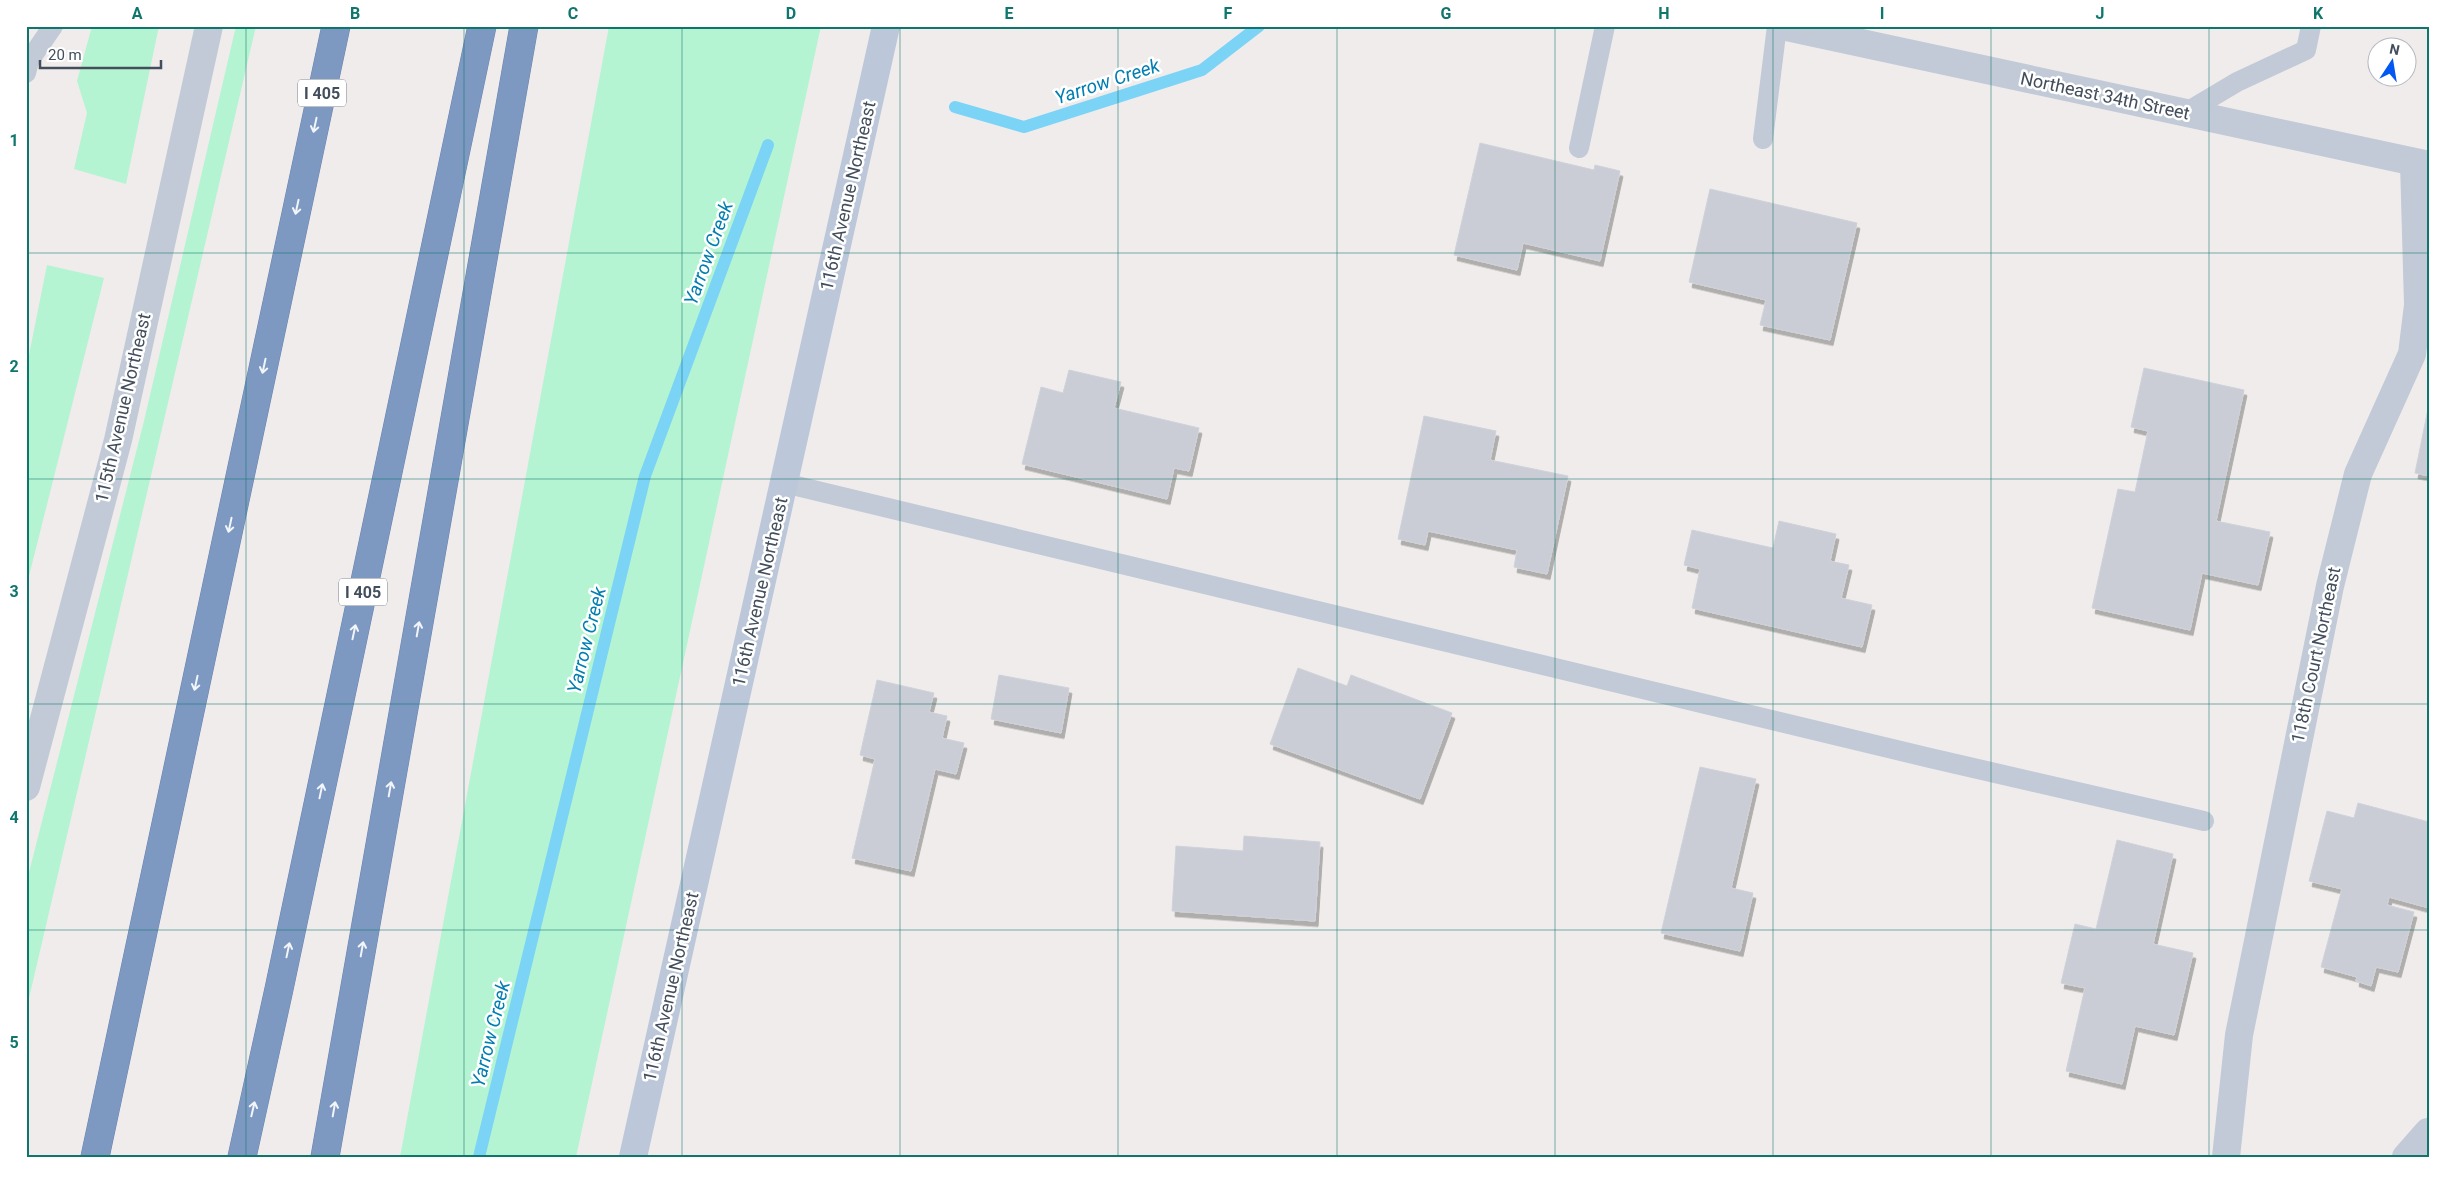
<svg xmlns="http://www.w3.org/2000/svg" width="2455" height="1183" font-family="Roboto,sans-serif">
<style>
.green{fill:#b4f4d2}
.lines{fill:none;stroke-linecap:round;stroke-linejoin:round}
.stream{stroke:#7bd3f6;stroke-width:12}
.building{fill:#cacdd5;stroke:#cfd2d9;filter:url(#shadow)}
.highway-casing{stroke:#6984ae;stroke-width:29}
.lane{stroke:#c1cad6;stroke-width:20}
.street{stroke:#c1cad6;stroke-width:28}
.secondary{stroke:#bcc7d9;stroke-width:28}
.highway{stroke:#7d99c2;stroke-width:28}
.oneway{stroke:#f2f5f9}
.grid{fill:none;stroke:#0f766e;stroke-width:1;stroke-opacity:0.55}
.labels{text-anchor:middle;stroke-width:5;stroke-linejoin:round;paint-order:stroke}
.shield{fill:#fff;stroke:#7b838d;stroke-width:1}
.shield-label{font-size:16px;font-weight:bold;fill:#434e5c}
.street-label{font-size:18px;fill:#434e5c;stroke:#fff}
.water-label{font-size:19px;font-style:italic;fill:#007eb2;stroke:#fff}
.neatline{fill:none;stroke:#0f766e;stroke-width:2}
.grid-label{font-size:16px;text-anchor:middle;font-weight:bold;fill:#0f766e}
</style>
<defs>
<filter id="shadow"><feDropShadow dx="3" dy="5.5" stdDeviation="0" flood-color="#0004"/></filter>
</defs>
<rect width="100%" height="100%" fill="#f0ecec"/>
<path class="green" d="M92,26H159L126,184L74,169L87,113L77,81Z
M236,26H256L26,1011V884L144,421Z
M609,26H821L576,1157H400Z
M47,265L104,278L26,588V370Z"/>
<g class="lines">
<path class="stream" d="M955,107L1024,127L1202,70L1259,26
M479,1157L645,476L768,145"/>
</g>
<path class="building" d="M1480,143L1594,170L1595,165L1620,171L1600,261L1523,243L1517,270L1454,255Z
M1710,189L1857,223L1830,340L1760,325L1766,300L1689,282Z
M2144,368L2244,390L2216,521L2270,532L2258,585L2202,573L2190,630L2092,608L2118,489L2135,492L2148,431L2131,427Z
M1069,370L1121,382L1114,408L1199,428L1189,471L1174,468L1167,499L1022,464L1041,387L1063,393Z
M2429,404V476L2415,473Z
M1424,416L1496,431L1490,460L1568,476L1547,574L1514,567L1517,550L1428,531L1425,545L1398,539Z
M1779,521L1836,534L1830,561L1849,565L1841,598L1872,605L1862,647L1692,608L1700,569L1684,565L1692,530L1773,548Z
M1298,668L1347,686L1351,675L1452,713L1420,799L1270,744Z
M999,675L1069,688L1061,733L991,719Z
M877,680L934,693L929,712L947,716L942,738L964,743L956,774L935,769L911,871L852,858L875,759L860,755Z
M1700,767L1756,779L1731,888L1753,893L1740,951L1661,933Z
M2358,803L2429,822V908L2389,897L2387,905L2414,912L2398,972L2376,967L2371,986L2356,981L2357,977L2321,967L2342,889L2309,881L2327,811L2354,818Z
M1244,836L1320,842L1315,921L1172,911L1176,846L1243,851Z
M2117,840L2173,854L2153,944L2193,953L2174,1035L2135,1026L2122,1084L2066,1071L2085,988L2061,983L2075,924L2096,929Z"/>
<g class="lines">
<g class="highway-casing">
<path id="highway" d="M95,1157L336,26
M242,1157L279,989L482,26
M325,1157L524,26"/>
</g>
<path class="lane" d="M26,73L29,61L53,26
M2185,113L2237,82L2306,50L2311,26
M1763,139L1777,26
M1579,148L1605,26
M784,483L1930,758L2204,821"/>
<path class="street" d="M1782,26L2429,165
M26,787L118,440L209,26
M2226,1157L2239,1035L2330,586L2358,474L2412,354L2418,305L2414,162
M2406,1157L2428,1132"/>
<path class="secondary" d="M633,1157L886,26"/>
<use href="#highway" class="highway"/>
</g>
<defs><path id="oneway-shaft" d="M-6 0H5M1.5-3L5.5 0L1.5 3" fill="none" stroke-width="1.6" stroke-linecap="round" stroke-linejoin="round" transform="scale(1.25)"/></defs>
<g class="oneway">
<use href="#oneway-shaft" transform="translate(315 125) rotate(102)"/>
<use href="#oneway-shaft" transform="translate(297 207) rotate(102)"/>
<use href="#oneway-shaft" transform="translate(264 366) rotate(102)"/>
<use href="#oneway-shaft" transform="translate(230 525) rotate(102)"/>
<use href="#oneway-shaft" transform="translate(418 629) rotate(-80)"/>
<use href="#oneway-shaft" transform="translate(354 632) rotate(-78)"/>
<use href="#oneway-shaft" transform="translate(196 683) rotate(102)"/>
<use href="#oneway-shaft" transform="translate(390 789) rotate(-80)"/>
<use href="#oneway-shaft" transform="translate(321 791) rotate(-78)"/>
<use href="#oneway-shaft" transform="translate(362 949) rotate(-80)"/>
<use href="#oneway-shaft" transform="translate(288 950) rotate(-78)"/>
<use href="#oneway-shaft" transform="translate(253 1109) rotate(-77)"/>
<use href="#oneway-shaft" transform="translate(334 1109) rotate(-80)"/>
</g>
<path class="grid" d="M246,26V1157M464,26V1157M682,26V1157M900,26V1157M1118,26V1157M1337,26V1157M1555,26V1157M1773,26V1157M1991,26V1157M2209,26V1157M26,253H2429M26,479H2429M26,704H2429M26,930H2429"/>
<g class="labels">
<g class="shield">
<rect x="298" y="79.5" width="48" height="27" rx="4"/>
<rect x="339" y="578.5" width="48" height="27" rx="4"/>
</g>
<g class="shield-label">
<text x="322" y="99">I 405</text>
<text x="363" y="598">I 405</text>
</g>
<g class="street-label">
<text transform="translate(2105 96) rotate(12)" y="6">Northeast 34th Street</text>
<text transform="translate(848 196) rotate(-77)" y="6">116th Avenue Northeast</text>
<text transform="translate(123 408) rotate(-77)" y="6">115th Avenue Northeast</text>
<text transform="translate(760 592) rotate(-77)" y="6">116th Avenue Northeast</text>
<text transform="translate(2316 655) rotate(-78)" y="6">118th Court Northeast</text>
<text transform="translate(671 987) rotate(-77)" y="6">116th Avenue Northeast</text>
</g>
<g class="water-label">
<text transform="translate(1107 81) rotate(-18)" y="7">Yarrow Creek</text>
<text transform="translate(708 253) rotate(-70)" y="7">Yarrow Creek</text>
<text transform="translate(586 640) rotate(-76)" y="7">Yarrow Creek</text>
<text transform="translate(490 1034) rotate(-76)" y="7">Yarrow Creek</text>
</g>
</g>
<rect width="2455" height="1183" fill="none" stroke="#ffffff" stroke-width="55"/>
<g transform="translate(2392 62) rotate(12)"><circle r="24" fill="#ffffff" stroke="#b4b8be"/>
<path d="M0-4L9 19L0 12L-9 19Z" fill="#0358f3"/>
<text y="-8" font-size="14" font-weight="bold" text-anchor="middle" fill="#434e5c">N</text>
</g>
<path d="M40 60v8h121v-8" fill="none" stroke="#434e5c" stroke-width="2.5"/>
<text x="48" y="60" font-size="15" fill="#434e5c" stroke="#ffffff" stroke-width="4" paint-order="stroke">20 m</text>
<rect x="28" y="28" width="2400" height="1128" class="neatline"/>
<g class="grid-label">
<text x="137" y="19">A</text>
<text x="355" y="19">B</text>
<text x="573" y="19">C</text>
<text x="791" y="19">D</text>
<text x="1009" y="19">E</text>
<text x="1228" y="19">F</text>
<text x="1446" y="19">G</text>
<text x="1664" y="19">H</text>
<text x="1882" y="19">I</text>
<text x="2100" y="19">J</text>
<text x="2318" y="19">K</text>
<text x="14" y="146">1</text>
<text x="14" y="372">2</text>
<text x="14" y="597">3</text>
<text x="14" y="823">4</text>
<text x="14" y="1048">5</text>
</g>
</svg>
